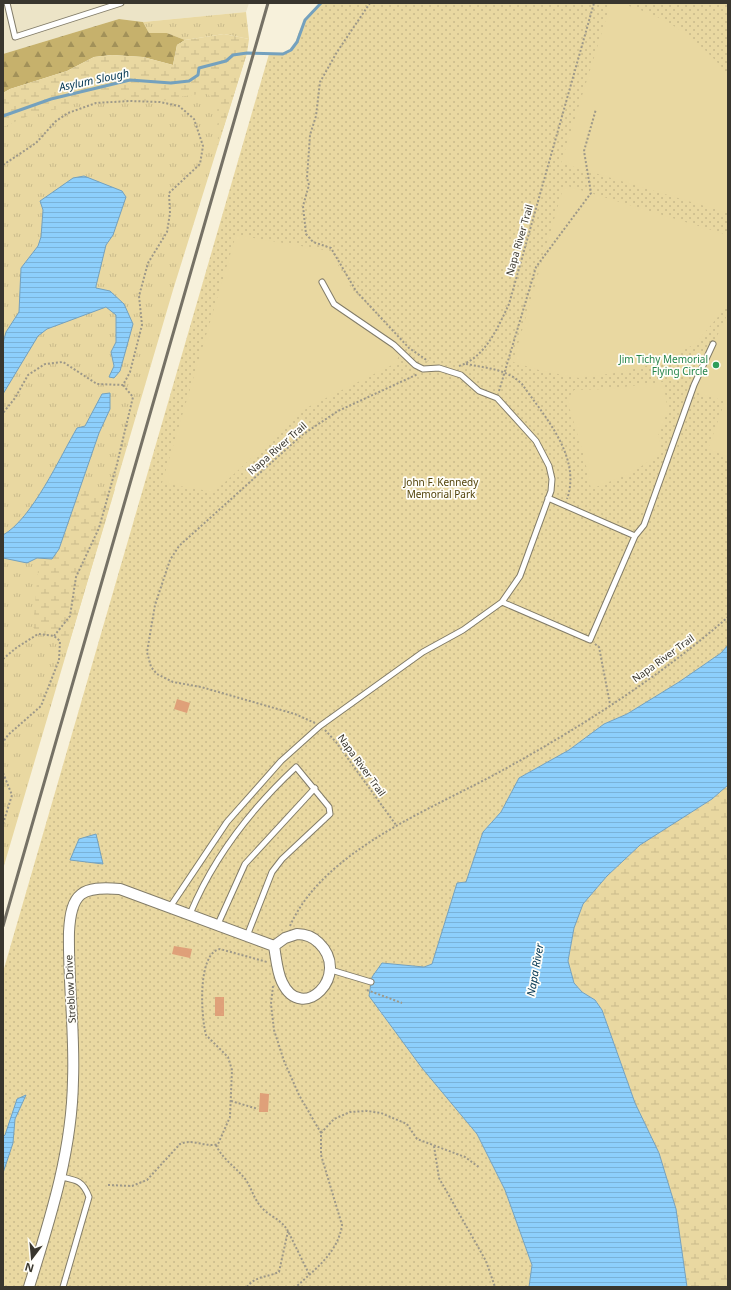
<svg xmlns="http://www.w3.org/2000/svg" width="731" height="1290" font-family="'Noto Sans',sans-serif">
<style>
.built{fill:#ece4c7}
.grass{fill:url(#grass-tufts)}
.forest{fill:url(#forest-firs)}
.wetland{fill:url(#wetland-marsh)}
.park{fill:url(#park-dots)}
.pitch{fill:#e9d8a1}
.water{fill:url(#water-rules);stroke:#74a1be}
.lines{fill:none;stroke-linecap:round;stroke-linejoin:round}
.stream{stroke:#74a1be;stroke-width:3}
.building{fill:#dfa079}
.lane-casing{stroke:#827c69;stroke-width:7}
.street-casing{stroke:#827c69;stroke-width:12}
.path{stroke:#9d9889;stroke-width:2;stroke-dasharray:2 2;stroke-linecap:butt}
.lane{stroke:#fff;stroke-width:5}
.street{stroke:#fff;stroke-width:10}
.rail{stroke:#757165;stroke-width:3}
.leisure-dot{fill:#2e9e5b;stroke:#fffef9;stroke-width:1.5}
.labels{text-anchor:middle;stroke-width:3.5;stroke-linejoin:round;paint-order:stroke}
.street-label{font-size:10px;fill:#39362e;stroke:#fffef9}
.leisure-label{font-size:10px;fill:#27864d;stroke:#fffef9;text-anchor:end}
.park-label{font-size:10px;fill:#514209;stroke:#fffef9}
.water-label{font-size:11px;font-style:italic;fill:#003552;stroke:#fffef9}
</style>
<defs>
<pattern id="grass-tufts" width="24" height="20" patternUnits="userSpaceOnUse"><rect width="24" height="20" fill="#e9d8a1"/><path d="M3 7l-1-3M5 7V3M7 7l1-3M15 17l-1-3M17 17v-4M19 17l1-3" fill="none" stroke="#c9ba8b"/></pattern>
<pattern id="forest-firs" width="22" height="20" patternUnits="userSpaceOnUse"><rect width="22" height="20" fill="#c6b16c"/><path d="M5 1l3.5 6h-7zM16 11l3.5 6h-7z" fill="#a29159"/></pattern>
<pattern id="wetland-marsh" width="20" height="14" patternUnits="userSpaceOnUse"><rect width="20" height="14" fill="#e9d8a1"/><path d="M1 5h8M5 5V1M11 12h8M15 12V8" fill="none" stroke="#c9ba8b"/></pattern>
<pattern id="park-dots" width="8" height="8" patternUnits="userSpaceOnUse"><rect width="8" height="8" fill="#e9d8a1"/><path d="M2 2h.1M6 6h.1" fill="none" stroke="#c9ba8b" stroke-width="1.8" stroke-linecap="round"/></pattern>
<pattern id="water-rules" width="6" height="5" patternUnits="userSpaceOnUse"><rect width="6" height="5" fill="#8dcffc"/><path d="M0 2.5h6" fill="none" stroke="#7ab2d8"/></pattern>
</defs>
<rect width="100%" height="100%" fill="#f7f1db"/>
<path class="built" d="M3,3H249L246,12L143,22L119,19L3,54Z"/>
<path class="grass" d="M246,12L249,39L224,34L185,40L167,33H149L143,22Z
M247,53L173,290L3,869V116L233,55Z"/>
<path class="forest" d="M119,19L143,22L149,33H167L185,40L177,45L173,65L143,57L112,55L94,57L67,71L10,89L3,93V54Z"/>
<path class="wetland" d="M224,34L249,39L247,53L218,145L217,105L207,93L178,97L160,102L129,101L107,96L85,98L64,108L35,113L3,127V93L10,89L67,71L94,57L112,55L143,57L173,65L177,45L185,40Z
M81,483L92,490L115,489L68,647L54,636L38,634L33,627L39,559H52L65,531Z
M728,785V1287H687L676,1209L659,1153L635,1103L602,1010L595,1000L582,992L574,983L568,961L574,928L583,904L607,876L640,845L712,799Z"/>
<path class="park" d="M321,3H728V645L721,653L679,682L627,714L604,724L569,750L519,778L501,812L483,832L466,883L457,884L432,964L424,967L382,963L379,1011L396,1031L422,1068L477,1134L505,1190L532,1265L529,1287H3V972L269,54C303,54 291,39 306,19C310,13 316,8 321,3Z"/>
<path class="pitch" d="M611,3C623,3 632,7 643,11C680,25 702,45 728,74V213L561,163Z
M564,185L728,235V305L695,344L661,362L622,372L579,378L542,371L513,362Z
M236,235L330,251L354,293L403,345L396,363L308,407L214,492L162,483Z
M728,313V457L708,449L725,401L691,391Z
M663,382L668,410L658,436L661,446L659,455L629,474L591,489L584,456L567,400L574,390L608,389Z"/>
<path class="water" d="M84,176L122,191L126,197L113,235L106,245L96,286V288L110,291L124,304L133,324L120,371L114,378L109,377L114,366L111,352L116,342V315L106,307L47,329L38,336L3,394V343L6,332L19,312L21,268L38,246L41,237L43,210L40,201L73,178Z
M110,393V409L99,433L59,549L52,559L37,558L27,563L3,558V535C32,519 60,457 77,428L85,426L102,394Z
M728,645V785L712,799L640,845L607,876L583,904L574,928L568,961L574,983L582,992L595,1000L602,1010L635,1103L659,1153L676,1209L687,1287H529L532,1265L505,1190L477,1134L422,1068L369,996L372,977L382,963L424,967L432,964L457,883L466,882L483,832L501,812L519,778L569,750L604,724L627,714L679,682L721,653Z
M96,834L103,864L70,860L79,839Z
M26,1095L15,1119L13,1143L3,1173V1137L5,1135L17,1099Z"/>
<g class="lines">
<path class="stream" d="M3,116L51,99L130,80L171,83L189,81L198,75L199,68L226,61L233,55L247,53L283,54L291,50L297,42L305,20L321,3"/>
</g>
<path class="building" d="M177,699L190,703L187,713L174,709Z
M174,946L192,949L190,958L172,954Z
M215,997H224V1016H215Z
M260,1093L269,1094L268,1112H259Z"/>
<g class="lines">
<g class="lane-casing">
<path id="lane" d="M7,3L15,37L121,3
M635,536L644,525L694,385L713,344
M502,602L590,640L635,536L548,498
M170,907L227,822L281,761L320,726L423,652L463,630L502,602L520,576L551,491L552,479L549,466L536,441L497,398L479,391L461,375L439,368L423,369L415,365L394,345L334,304L322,282
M190,914C214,856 251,809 296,767L329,807L330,814L282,859L272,872L247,936
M218,924L245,864L315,788
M331,970L371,982
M61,1177C77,1180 83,1181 89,1197L63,1287"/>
</g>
<g class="street-casing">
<path id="street" d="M297,934C306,934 313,937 319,943C352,975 302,1025 282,982C277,972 276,957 274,946L285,938Z
M29,1287C50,1219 72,1152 73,1080C75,1031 68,982 69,932C71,892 82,886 120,889L274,946"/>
</g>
<path class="path" d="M370,3L337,52L320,82L316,116L310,135L307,178L309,185L303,206L306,234L313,242L331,248L356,291L409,348L428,361
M727,3L728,4
M3,165L36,143L56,121L68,113L96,103L129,101L160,102L179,106L194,119L203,146L200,164L169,193L170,213L167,232L148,263L139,296L142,325L130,372L123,385L97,384L63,362L45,364L28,375L15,398L3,413
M466,364C486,368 507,369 522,384C544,416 582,457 567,499
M459,366C486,357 498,327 509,304L594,3
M499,391L536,267L591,193L584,151L596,109
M54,636L70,616L76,577L99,528L117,464L133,397L123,385
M595,644L599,647L610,704
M3,659L16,648L38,634L54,636L60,641L59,660L41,706L8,735L3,742
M315,723L295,714L201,687L173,682L157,674L151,667L147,652L155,605L170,560L179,546L302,435L338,411L418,374
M325,730L336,742L396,825
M3,773L12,795L3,824
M290,926C324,849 433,809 503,770C581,727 661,676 728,617
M273,986L271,1004L274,1030L284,1061L299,1095L321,1133V1155L342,1225C338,1253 315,1269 296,1287
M367,990L402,1003
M231,1101L258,1109
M321,1133L334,1119L350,1112L367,1111L381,1113L407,1124L417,1139L465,1157L480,1168
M216,1145C222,1159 236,1167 246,1180C252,1189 254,1200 263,1209C271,1217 282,1220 288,1231
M434,1146L439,1178L486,1261L495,1287
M108,1185L132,1186L147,1180L180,1144C193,1138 205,1148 218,1144L230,1117L232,1070L228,1057L206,1035C201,1017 197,953 220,949L267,962
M247,1287C255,1276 268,1277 279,1272L288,1231L309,1274"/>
<use href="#lane" class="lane"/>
<use href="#street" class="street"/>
<path class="rail" d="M3,926L268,3"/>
</g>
<circle class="leisure-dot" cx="716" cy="365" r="4"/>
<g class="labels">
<g class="street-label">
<text transform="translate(519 240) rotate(-74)" y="4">Napa River Trail</text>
<text transform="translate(277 448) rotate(-41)" y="4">Napa River Trail</text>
<text transform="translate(663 658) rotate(-36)" y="4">Napa River Trail</text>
<text transform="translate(362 765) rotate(54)" y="4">Napa River Trail</text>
<text transform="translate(70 989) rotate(-93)" y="4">Streblow Drive</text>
</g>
<g class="leisure-label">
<text x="708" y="363">Jim Tichy Memorial<tspan x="708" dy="12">Flying Circle</tspan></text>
</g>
<g class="park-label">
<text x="441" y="486">John F. Kennedy<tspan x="441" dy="12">Memorial Park</tspan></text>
</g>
<g class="water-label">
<text transform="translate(94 80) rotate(-12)" y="4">Asylum Slough</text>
<text transform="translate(535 970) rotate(-80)" y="4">Napa River</text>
</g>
</g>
<rect width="731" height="1290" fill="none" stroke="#39362e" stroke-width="8"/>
<g transform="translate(32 1258) rotate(196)" stroke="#fffef9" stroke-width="3" paint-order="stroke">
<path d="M0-3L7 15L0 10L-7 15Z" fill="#39362e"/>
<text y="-6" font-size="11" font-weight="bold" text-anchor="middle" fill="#39362e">N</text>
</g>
</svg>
